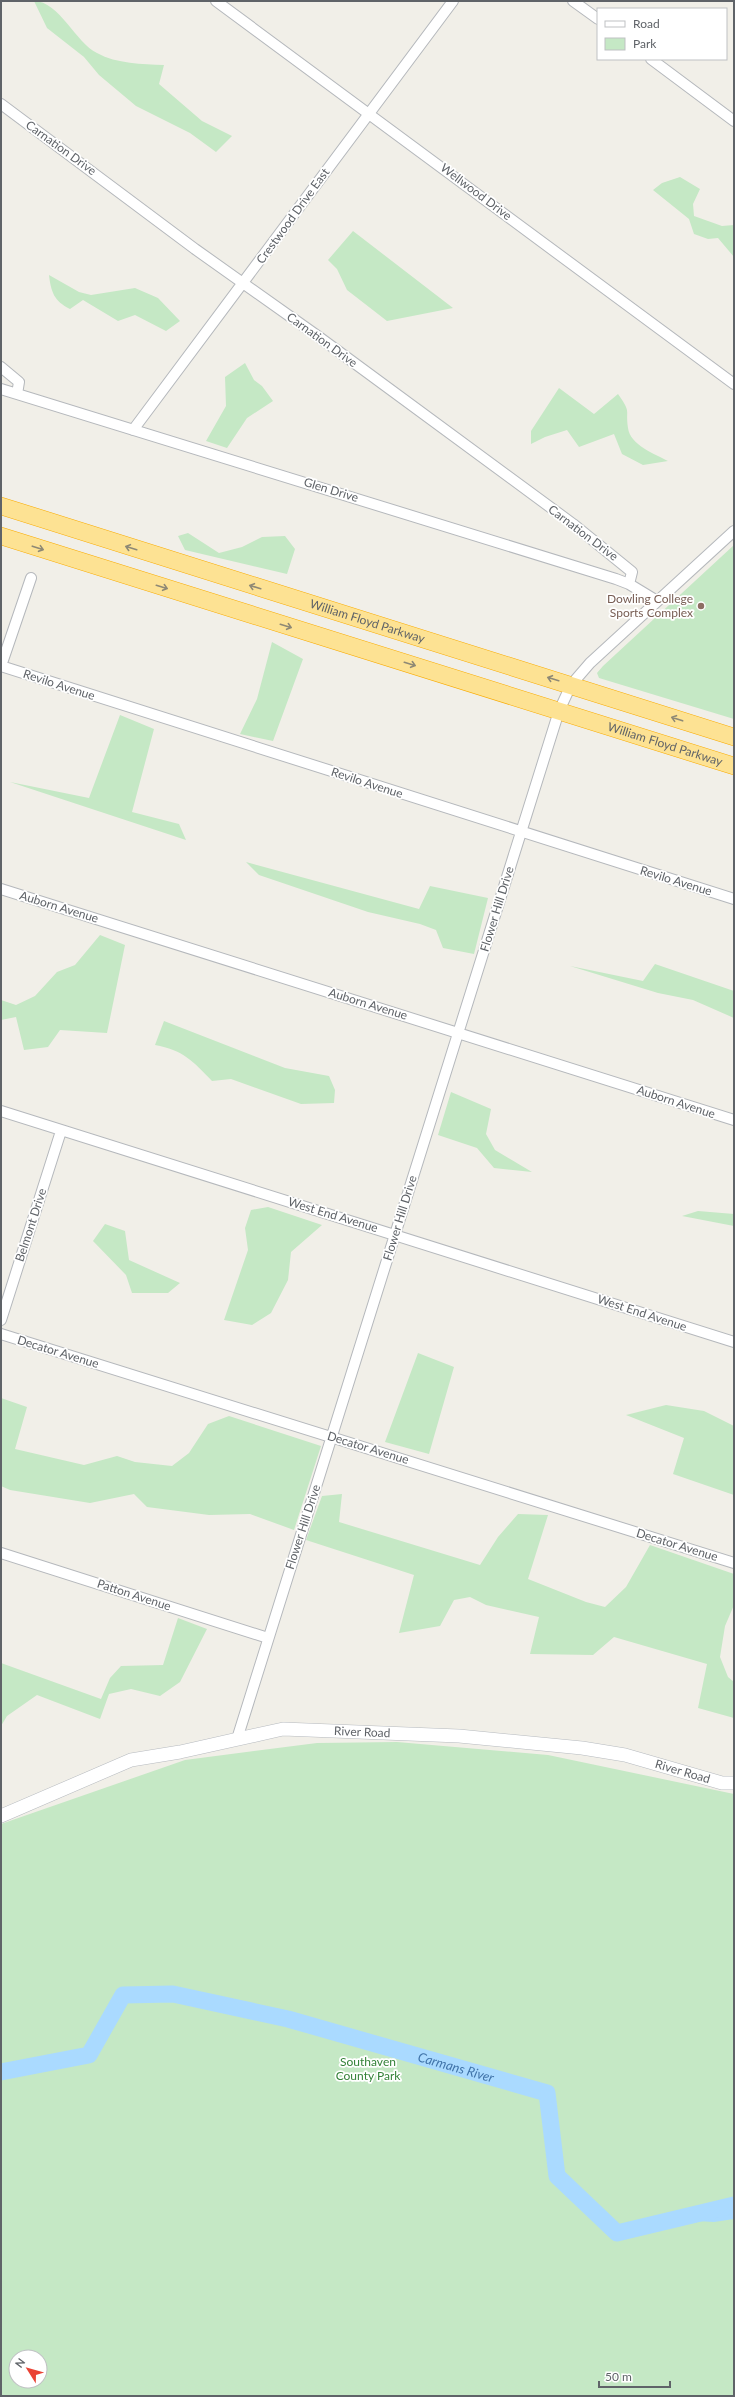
<svg xmlns="http://www.w3.org/2000/svg" width="735" height="2397" font-family="Lato,sans-serif">
<style>
.green{fill:#c5e8c5;fill-rule:evenodd}
.water{fill:#aadaff}
.lines{fill:none;stroke-linecap:round;stroke-linejoin:round}
.river{stroke:#aadaff;stroke-width:17}
.street-casing{stroke:#b5b8bc;stroke-width:12}
.secondary-casing{stroke:#b6babf;stroke-width:14}
.highway-casing{stroke:#f9ab00;stroke-width:18}
.street{stroke:#fff;stroke-width:10}
.secondary{stroke:#fff;stroke-width:13}
.highway{stroke:#fde293;stroke-width:17}
.oneway{stroke:#8e8975}
.education-dot{fill:#8d6e63;stroke:#fff;stroke-width:1.5}
.labels{text-anchor:middle;stroke-width:3.5;stroke-linejoin:round;paint-order:stroke}
.street-label{font-size:12px;fill:#5f6368;stroke:#fff}
.education-label{font-size:12px;fill:#785e54;stroke:#fff;text-anchor:end}
.park-label{font-size:12px;fill:#348238;stroke:#fff}
.water-label{font-size:13px;font-style:italic;fill:#4174aa;stroke:#fff}
</style>
<rect width="100%" height="100%" fill="#f1efe8"/>
<path class="green" d="M34,1C59,1 76,43 97,53C117,64 142,64 164,65L159,84L202,121L232,136L216,152L190,133L136,106L99,75L84,57L47,28Z
M680,177L700,189L693,204L694,216L722,226L734,225V257L718,238L708,239L694,234L689,219L653,190L662,183Z
M353,231L453,308L387,321L347,290L337,269L328,260Z
M49,275L79,292L91,295L135,288L158,298L180,321L166,331L135,315L118,321L83,300L70,309C54,301 51,292 49,275Z
M245,363L254,380L262,386L273,401L247,418L227,448L206,441L226,406L225,377Z
M559,388L594,414L618,394C632,414 625,408 628,428C630,445 655,454 668,461L643,465L622,454L614,434L579,447L567,430L545,437L531,444V431Z
M188,533L219,553L242,547L262,537L285,536L295,549L287,574L185,550L178,536Z
M734,545V719L599,678L597,673L603,666Z
M272,642L303,659L273,741L240,734L257,699Z
M120,715L154,729L132,812L179,824L186,840L10,782L89,798Z
M246,862L419,909L430,886L488,898L474,954L443,948L436,930L420,924L368,912L259,875Z
M100,935L125,945L107,1033L60,1030L48,1047L24,1050L16,1017L1,1020V1000L16,1005L35,996L57,972L75,965Z
M655,964L734,991V1018L693,1000L658,993L570,966L643,981Z
M164,1021L285,1068L329,1076L335,1090L334,1103L301,1104L231,1079L212,1081C193,1061 183,1050 155,1045Z
M451,1092L491,1109L486,1134L495,1150L532,1172L494,1168L477,1148L438,1135Z
M268,1207L322,1225L291,1252L288,1280L271,1313L252,1325L224,1320L248,1250L245,1228L251,1210Z
M698,1211L734,1214V1226L682,1216Z
M105,1224L125,1231L129,1260L180,1283L168,1293H132L126,1275L93,1241Z
M418,1353L454,1367L429,1454L385,1442Z
M1,1398L27,1407L15,1449L84,1465L117,1456L135,1462L172,1466L189,1453L208,1424L229,1416L321,1446L294,1530L250,1514L209,1515L147,1507L134,1494L90,1503L10,1490L1,1486Z
M666,1405L704,1411L734,1426V1495L673,1474L684,1438L626,1415Z
M342,1494L339,1522L480,1565L498,1537L518,1514L548,1515L528,1579L586,1602L605,1607L626,1587L650,1545L734,1574V1605L725,1626L720,1657L728,1677L734,1682V1718L698,1708L707,1664L614,1637L593,1655L530,1654L539,1617L486,1605L470,1597L454,1600L440,1626L399,1633L414,1575L306,1540L322,1496Z
M178,1618L207,1629L180,1682L160,1696L131,1689L109,1694L100,1719L37,1695L7,1716L1,1726V1663L101,1699L110,1678L121,1666L163,1665Z
M397,1742L548,1755L734,1794V2396H1V1824L185,1760L317,1743ZM16,2357H40V2381H16Z"/>
<path class="water" d="M734,2202V2219L714,2222L679,2220Z"/>
<g class="lines">
<path class="river" id="s1" d="M1,2072L89,2055L123,1995L173,1994L288,2019L547,2093L557,2176L617,2233L734,2205"/>
<g class="street-casing">
<path id="street" d="M216,1L734,384
M573,1L598,19
M651,59L734,121
M1,104L195,249L319,337L573,524L632,572L629,584
M1,367L19,382L17,394
M1,389L616,579L629,584L657,601
M133,430L453,1
M1,666L734,899
M1,666L31,578
M1,889L734,1120
M1,1111L734,1342
M1,1320L61,1131
M1,1334L734,1563
M1,1553L268,1638
M237,1739L559,711L571,685L590,663L734,531"/>
</g>
<g class="secondary-casing">
<g id="secondary">
<path id="s2" d="M1,1816L131,1760L180,1752L283,1729L459,1736L582,1748L625,1755L722,1783H734"/>
</g>
</g>
<g class="highway-casing">
<g id="highway">
<path id="s3" d="M1,506L734,737"/>
<path id="s4" d="M1,536L734,766"/>
</g>
</g>
<use href="#street" class="street"/>
<use href="#secondary" class="secondary"/>
<use href="#highway" class="highway"/>
</g>
<defs><path id="oneway-shaft" d="M-6 0H5M1.5-3L5.5 0L1.5 3" fill="none" stroke-width="1.6" stroke-linecap="round" stroke-linejoin="round"/></defs>
<g class="oneway">
<use href="#oneway-shaft" transform="translate(38 548) rotate(18)"/>
<use href="#oneway-shaft" transform="translate(131 548) rotate(-163)"/>
<use href="#oneway-shaft" transform="translate(162 587) rotate(17)"/>
<use href="#oneway-shaft" transform="translate(255 587) rotate(-163)"/>
<use href="#oneway-shaft" transform="translate(286 626) rotate(17)"/>
<use href="#oneway-shaft" transform="translate(410 664) rotate(17)"/>
<use href="#oneway-shaft" transform="translate(553 679) rotate(-163)"/>
<use href="#oneway-shaft" transform="translate(677 719) rotate(-162)"/>
</g>
<circle class="education-dot" cx="701" cy="606" r="4"/>
<g class="labels">
<g class="street-label">
<text transform="translate(61 148) rotate(36)" y="4">Carnation Drive</text>
<text transform="translate(476 192) rotate(37)" y="4">Wellwood Drive</text>
<text transform="translate(293 216) rotate(-54)" y="4">Crestwood Drive East</text>
<text transform="translate(322 340) rotate(36)" y="4">Carnation Drive</text>
<text transform="translate(331 490) rotate(17)" y="4">Glen Drive</text>
<text transform="translate(583 533) rotate(37)" y="4">Carnation Drive</text>
<text dy="4" stroke="none"><textPath href="#s3" startOffset="384">William Floyd Parkway</textPath></text>
<text transform="translate(59 685) rotate(18)" y="4">Revilo Avenue</text>
<text dy="4" stroke="none"><textPath href="#s4" startOffset="696">William Floyd Parkway</textPath></text>
<text transform="translate(367 783) rotate(18)" y="4">Revilo Avenue</text>
<text transform="translate(676 881) rotate(17)" y="4">Revilo Avenue</text>
<text transform="translate(59 907) rotate(17)" y="4">Auborn Avenue</text>
<text transform="translate(497 909) rotate(-73)" y="4">Flower Hill Drive</text>
<text transform="translate(368 1004) rotate(17)" y="4">Auborn Avenue</text>
<text transform="translate(676 1102) rotate(18)" y="4">Auborn Avenue</text>
<text transform="translate(333 1215) rotate(17)" y="4">West End Avenue</text>
<text transform="translate(400 1218) rotate(-73)" y="4">Flower Hill Drive</text>
<text transform="translate(31 1225) rotate(-72)" y="4">Belmont Drive</text>
<text transform="translate(642 1313) rotate(18)" y="4">West End Avenue</text>
<text transform="translate(58 1352) rotate(17)" y="4">Decator Avenue</text>
<text transform="translate(368 1448) rotate(17)" y="4">Decator Avenue</text>
<text transform="translate(303 1527) rotate(-72)" y="4">Flower Hill Drive</text>
<text transform="translate(677 1545) rotate(17)" y="4">Decator Avenue</text>
<text transform="translate(134 1595) rotate(18)" y="4">Patton Avenue</text>
<text dy="4" stroke="none"><textPath href="#s2" startOffset="376">River Road</textPath></text>
<text dy="4" stroke="none"><textPath href="#s2" startOffset="700">River Road</textPath></text>
</g>
<g class="education-label">
<text x="693" y="603">Dowling College<tspan x="693" dy="14">Sports Complex</tspan></text>
</g>
<g class="park-label">
<text x="368" y="2066">Southaven<tspan x="368" dy="14">County Park</tspan></text>
</g>
<g class="water-label">
<text dy="5" stroke="none"><textPath href="#s1" startOffset="501">Carmans River</textPath></text>
</g>
</g>
<rect width="735" height="2397" fill="none" stroke="#5f6368" stroke-width="4"/>
<rect x="597" y="8" width="130" height="52" fill="#ffffff" stroke="#bfc1c3"/>
<rect x="605" y="21" width="20" height="6" fill="#ffffff" stroke="#bfc1c3"/>
<text x="633" y="28" font-size="12" fill="#5f6368">Road</text>
<rect x="605" y="38" width="20" height="12" fill="#c5e8c5" stroke="#bfc1c3"/>
<text x="633" y="48" font-size="12" fill="#5f6368">Park</text>
<g transform="translate(28 2369) rotate(307)"><circle r="19" fill="#ffffff" stroke="#bfc1c3"/>
<path d="M0-3L7 15L0 10L-7 15Z" fill="#ea4335"/>
<text y="-6" font-size="11" font-weight="bold" text-anchor="middle" fill="#5f6368">N</text>
</g>
<path d="M599 2381v6h71v-6" fill="none" stroke="#5f6368" stroke-width="2"/>
<text x="605" y="2381" font-size="12" fill="#5f6368" stroke="#ffffff" stroke-width="3" paint-order="stroke">50 m</text>
</svg>
